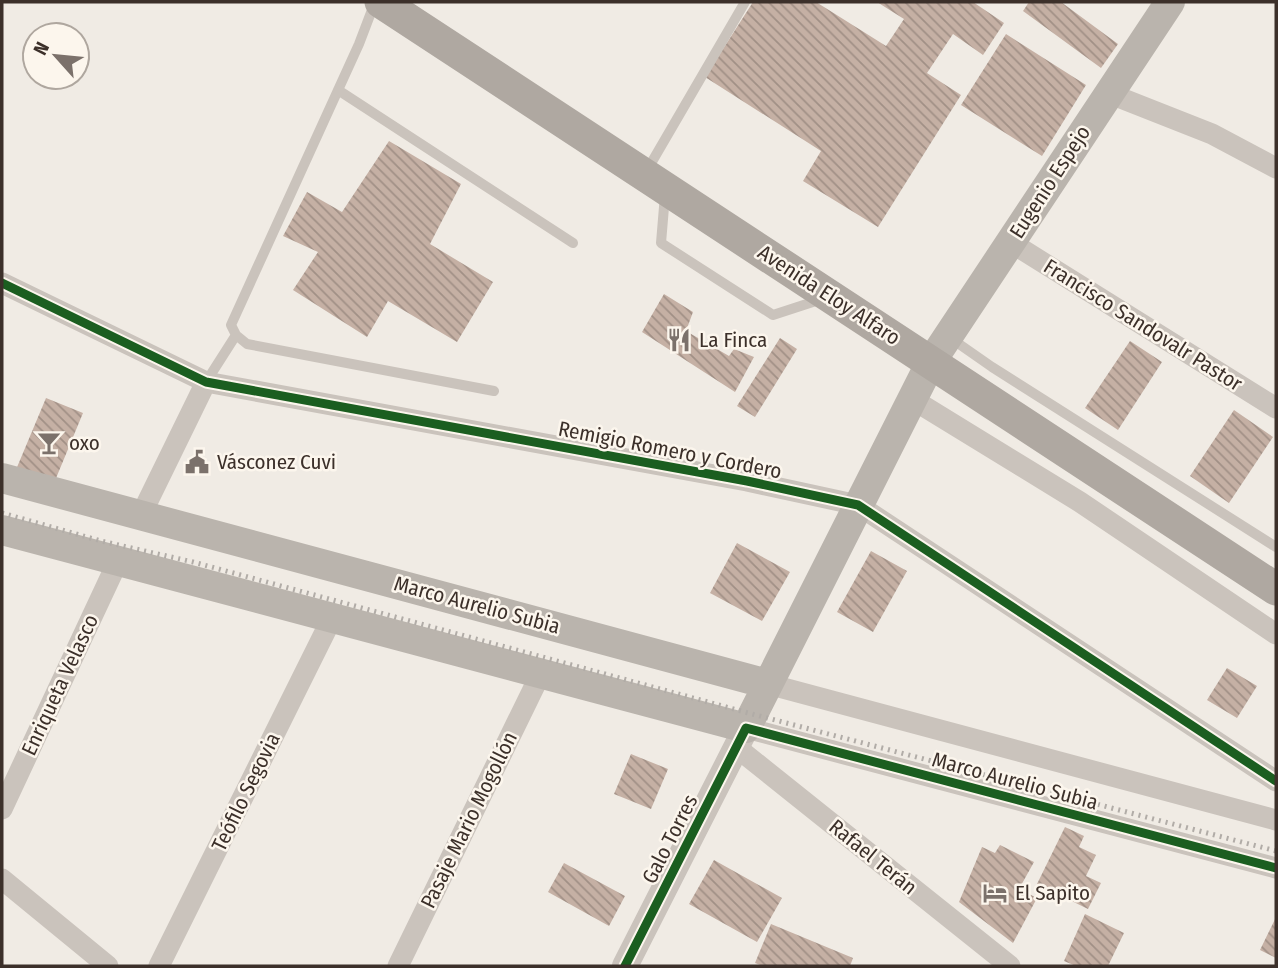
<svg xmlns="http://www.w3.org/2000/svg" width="1278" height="968" font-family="'Fira Sans Condensed',sans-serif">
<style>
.building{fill:url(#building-back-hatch)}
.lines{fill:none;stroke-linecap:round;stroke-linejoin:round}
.service{stroke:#cac3bc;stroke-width:10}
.minor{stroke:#cac3bc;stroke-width:21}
.tertiary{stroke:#cac3bc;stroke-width:26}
.secondary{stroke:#bab4ad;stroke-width:30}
.primary{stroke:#afa8a1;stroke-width:33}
.rail{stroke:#b1aca7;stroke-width:5;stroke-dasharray:2 5;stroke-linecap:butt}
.cycleway-casing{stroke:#fcf6ed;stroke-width:13}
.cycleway{stroke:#1b5e20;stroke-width:9}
.labels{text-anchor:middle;stroke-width:5;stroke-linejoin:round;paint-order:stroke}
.street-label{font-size:21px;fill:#3c302a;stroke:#fcf6ed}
.poi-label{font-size:21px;fill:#3c302a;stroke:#fcf6ed;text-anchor:start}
</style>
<defs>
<pattern id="building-back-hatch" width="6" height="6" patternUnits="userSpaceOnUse" patternTransform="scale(1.75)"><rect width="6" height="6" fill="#c5b0a4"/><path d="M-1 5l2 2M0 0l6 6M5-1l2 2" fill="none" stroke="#a19086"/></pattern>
</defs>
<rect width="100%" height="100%" fill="#f0ebe4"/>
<path class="building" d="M753,2H816L886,46L904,19L877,2H973L1004,23L983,55L953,34L927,73L961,95L878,227L803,181L821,151L705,77Z
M1029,2H1061L1118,44L1101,68L1023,11Z
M1006,34L1086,85L1042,156L961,105Z
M389,141L461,184L430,244L493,282L457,342L388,301L367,337L293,290L318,252L283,236L307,192L342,212Z
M664,294L693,312L686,331L729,356L734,349L754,357L735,392L642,332Z
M780,338L797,349L755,417L737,406Z
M1130,341L1162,362L1118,430L1085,408Z
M46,398L83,413L54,483L15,472Z
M1234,410L1273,437L1229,503L1190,476Z
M737,543L790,572L762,621L710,593Z
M871,551L907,571L873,632L837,612Z
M1227,668L1257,686L1237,718L1207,700Z
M631,754L668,769L651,809L614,794Z
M1065,827L1084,836L1079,847L1096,855L1086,876L1101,883L1088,909L1037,884Z
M1000,845L1034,862L1019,889L1037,898L1013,943L959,902L982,847L995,853Z
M714,860L782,898L757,942L689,904Z
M564,863L625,896L609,926L548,892Z
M1085,914L1124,933L1108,966H1076L1064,961Z
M1276,917V958L1260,950Z
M771,924L853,958L850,966H763L755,963Z"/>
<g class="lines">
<path class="service" d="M375,2L359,44L231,325L236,335L247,344L494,391
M338,90L573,243
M646,172L745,2
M665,195L661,243L773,315L822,299
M949,337L992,367L1276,547
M206,382L236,335"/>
<path class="minor" d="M1108,93L1212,134L1276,168
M1010,242L1276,408
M2,283L206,382L747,481L858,505L1276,781
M912,399L1080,502L1276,634
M141,515L206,382
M768,684L1276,820
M746,728L1276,868
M736,747L1010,966
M2,809L118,561
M2,879L108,966
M159,966L332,618
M398,966L541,673"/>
<path class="tertiary" d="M625,966L746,728"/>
<path class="secondary" d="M2,478L768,684
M2,530L746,728L931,362L1170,2"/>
<path class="primary" d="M381,2L1276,589"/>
<path class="rail" d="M2,513L101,541L193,562L752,714L1276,851"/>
<g class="cycleway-casing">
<path id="cycleway" d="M2,283L206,382L747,481L858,505L1276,781
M625,966L746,728L1276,868"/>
</g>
<use href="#cycleway" class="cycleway"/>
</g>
<defs>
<g id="restaurant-bare" transform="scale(1.89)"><path d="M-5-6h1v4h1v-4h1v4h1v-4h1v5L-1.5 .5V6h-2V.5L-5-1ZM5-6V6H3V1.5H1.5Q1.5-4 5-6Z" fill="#7b716b" stroke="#fcf6ed" stroke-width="2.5" paint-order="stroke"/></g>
<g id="bar-bare" transform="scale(1.89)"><path d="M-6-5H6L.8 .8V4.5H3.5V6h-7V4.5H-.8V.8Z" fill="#7b716b" stroke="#fcf6ed" stroke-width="2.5" paint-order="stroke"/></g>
<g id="civic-bare" transform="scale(1.89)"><path d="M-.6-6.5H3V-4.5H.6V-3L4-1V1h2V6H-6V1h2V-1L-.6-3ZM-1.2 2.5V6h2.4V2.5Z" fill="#7b716b" stroke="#fcf6ed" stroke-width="2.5" paint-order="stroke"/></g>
<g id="hotel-bare" transform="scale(1.89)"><path d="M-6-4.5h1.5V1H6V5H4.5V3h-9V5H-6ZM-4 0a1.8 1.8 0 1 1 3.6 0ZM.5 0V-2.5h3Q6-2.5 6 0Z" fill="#7b716b" stroke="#fcf6ed" stroke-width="2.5" paint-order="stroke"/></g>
</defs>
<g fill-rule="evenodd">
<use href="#restaurant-bare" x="679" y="340"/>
<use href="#bar-bare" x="49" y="443"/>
<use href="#civic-bare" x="197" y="462"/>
<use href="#hotel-bare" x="995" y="893"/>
</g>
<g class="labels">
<g class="street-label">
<text transform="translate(1050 182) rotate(-57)" y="7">Eugenio Espejo</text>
<text transform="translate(829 295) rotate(33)" y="7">Avenida Eloy Alfaro</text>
<text transform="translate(1143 325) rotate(32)" y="7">Francisco Sandovalr Pastor</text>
<text transform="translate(670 450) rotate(11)" y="7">Remigio Romero y Cordero</text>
<text transform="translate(477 605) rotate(15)" y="7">Marco Aurelio Subia</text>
<text transform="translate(60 685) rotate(-65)" y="7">Enriqueta Velasco</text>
<text transform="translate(1015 781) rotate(15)" y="7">Marco Aurelio Subia</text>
<text transform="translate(246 792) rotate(-64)" y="7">Teófilo Segovia</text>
<text transform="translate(469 820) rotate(-64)" y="7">Pasaje Mario Mogollón</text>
<text transform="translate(670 839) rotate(-63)" y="7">Galo Torres</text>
<text transform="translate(873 857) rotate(39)" y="7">Rafael Terán</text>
</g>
<g class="poi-label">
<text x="699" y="347">La Finca</text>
<text x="69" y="450">oxo</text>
<text x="217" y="469">Vásconez Cuvi</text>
<text x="1015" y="900">El Sapito</text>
</g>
</g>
<rect width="1278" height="968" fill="none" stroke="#3c302a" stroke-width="7"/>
<g transform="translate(56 56) rotate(297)"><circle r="33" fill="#fcf6ed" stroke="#afa79f" stroke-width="2"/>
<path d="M0-5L12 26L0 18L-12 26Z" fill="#7b716b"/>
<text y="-10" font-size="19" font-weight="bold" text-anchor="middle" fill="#3c302a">N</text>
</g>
</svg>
